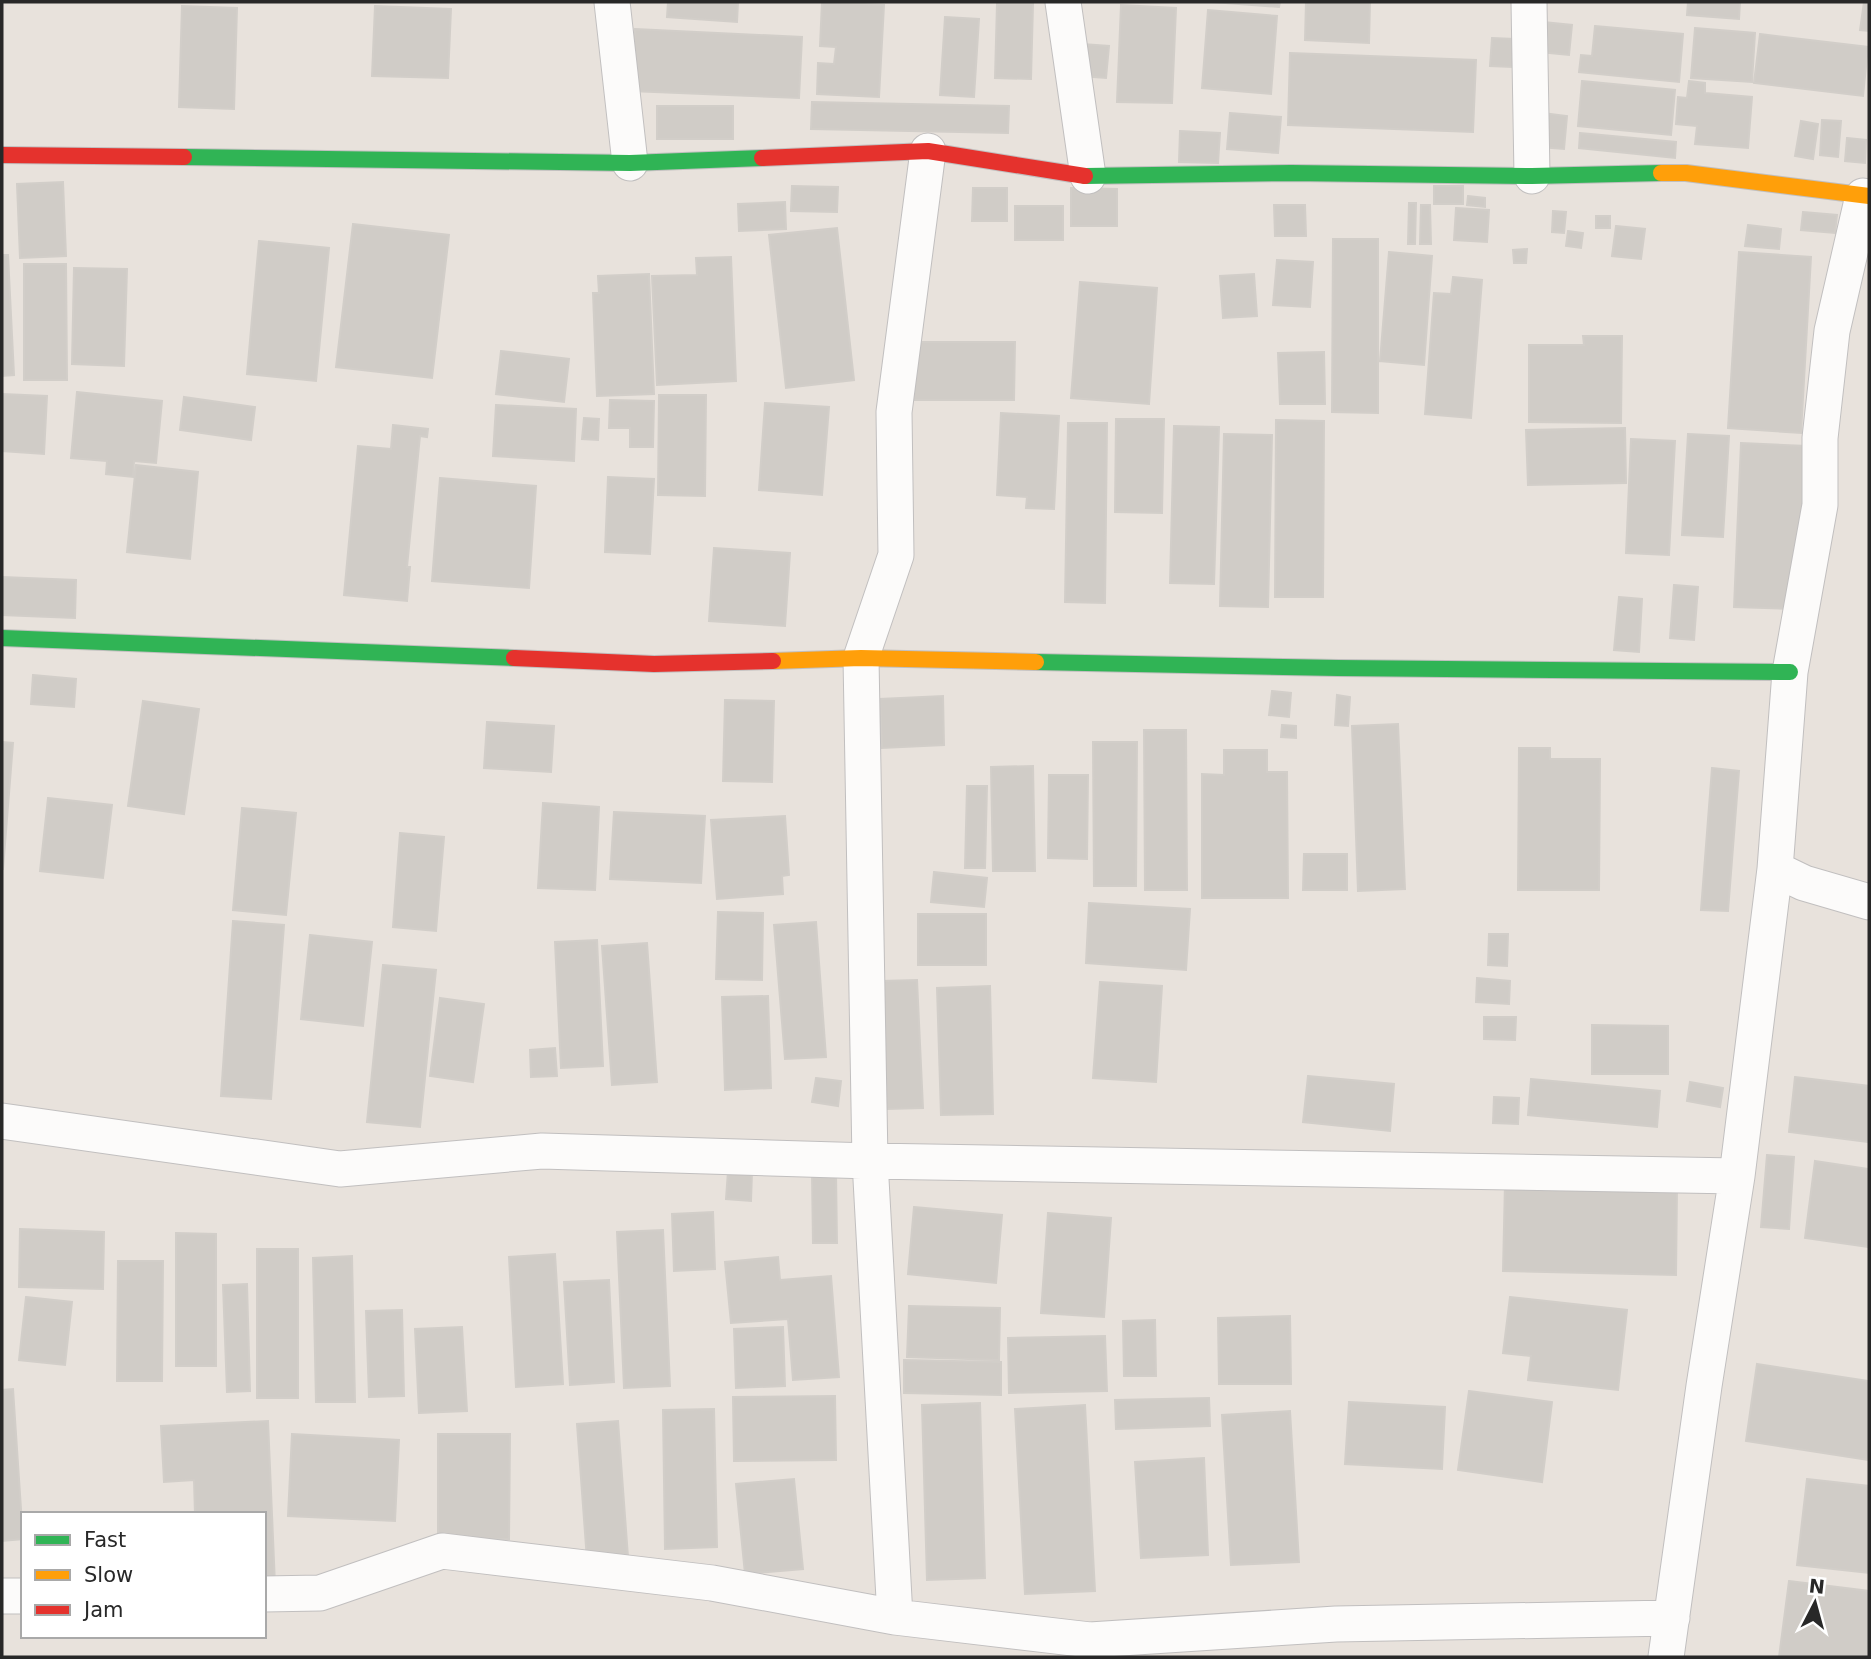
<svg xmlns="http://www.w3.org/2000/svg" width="1871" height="1659" font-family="'DejaVu Sans',sans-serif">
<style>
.building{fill:#d0ccc7;stroke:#d2cec9;stroke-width:2}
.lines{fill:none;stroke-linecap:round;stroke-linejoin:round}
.street-casing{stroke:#c1bfbf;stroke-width:37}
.fast-casing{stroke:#c1bfbf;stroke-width:18}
.slow-casing{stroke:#c1bfbf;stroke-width:18}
.jam-casing{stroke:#c1bfbf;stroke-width:18}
.street{stroke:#fcfbfa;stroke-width:35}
.fast{stroke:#30b455;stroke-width:16}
.slow{stroke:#ff9f0a;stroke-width:16}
.jam{stroke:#e5322d;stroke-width:16}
</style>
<rect width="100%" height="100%" fill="#e8e2dc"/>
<path class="building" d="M668,2H738L737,22L667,17Z
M822,2L884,5L879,97L817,94L818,63L834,64L836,47L820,46Z
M1212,2H1280L1279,7Z
M1306,2H1370L1369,43L1305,40Z
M1688,2H1740L1739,19L1687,15Z
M1864,2H1869V31L1860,30Z
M997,4H1033L1031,79L995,78Z
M1121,5L1176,8L1172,103L1117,102Z
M182,6L237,8L234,109L179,107Z
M375,6L451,9L448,78L372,76Z
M1208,10L1277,16L1271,94L1202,88Z
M945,17L979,19L974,97L940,95Z
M1543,22L1572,25L1569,55L1540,52Z
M1595,26L1683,34L1679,82L1579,72L1581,55L1592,56Z
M1695,28L1755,33L1752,82L1691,78Z
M635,29L802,37L799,98L631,91Z
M1760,34L1868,47L1863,96L1754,83Z
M1492,38L1514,39L1513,67L1490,66Z
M1082,44L1109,46L1106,78L1080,76Z
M1290,53L1476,60L1473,132L1288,125Z
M1582,81L1675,90L1671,135L1578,126Z
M1689,81L1705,83V93L1752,97L1748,148L1695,144L1697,126L1676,124L1678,97L1687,98Z
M812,102L1009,106L1008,133L811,129Z
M657,106H733V139H657Z
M1230,113L1281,117L1278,153L1227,149Z
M1543,113L1567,116L1564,149L1540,147Z
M1822,120L1841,121L1838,157L1820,155Z
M1801,121L1818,124L1813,159L1795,156Z
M1180,131L1220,133L1218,163L1179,162Z
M1580,133L1676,142L1675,158L1579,148Z
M1847,138L1866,140L1865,163L1845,161Z
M63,182L66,256L20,258L17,184Z
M792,186L838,187L837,212L791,211Z
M1434,186H1463V204H1434Z
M973,188H1007V221H972Z
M1071,188L1117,189V226H1071Z
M1468,196L1485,198V207L1467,205Z
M785,202L786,229L739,231L738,204Z
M1409,203H1416L1415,244H1408Z
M1274,205H1305L1306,236H1275Z
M1421,205H1430L1431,244H1420Z
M1015,206H1063V240H1015Z
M1456,208L1489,210L1487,242L1454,240Z
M1553,211L1566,212L1564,233L1552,232Z
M1803,212L1837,215L1835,233L1801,230Z
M1596,216H1610V228H1596Z
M353,224L449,235L432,378L336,367Z
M1748,225L1781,229L1779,249L1745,246Z
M1616,226L1645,229L1641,259L1612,256Z
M837,228L854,380L786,388L769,235Z
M1568,231L1583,233L1581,248L1566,246Z
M1333,239H1378V413L1332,412Z
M259,241L329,248L316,381L247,374Z
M1527,249L1526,263H1514L1513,250Z
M1389,252L1432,256L1424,365L1380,361Z
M1739,252L1811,257L1801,433L1728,428Z
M2,255H8L14,375L2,376Z
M731,257L736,381L657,385L652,276L697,275L696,258Z
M1277,260L1313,262L1310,307L1273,305Z
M24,264H66L67,380H24Z
M74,268L127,269L124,366L72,364Z
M649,274L654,394L597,396L593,293H599L598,276Z
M1254,274L1257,316L1223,318L1220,276Z
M1453,277L1482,280L1471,418L1425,414L1434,293L1451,294Z
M1080,282L1157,288L1149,404L1071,398Z
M1583,336H1622L1621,423L1529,422V345H1584Z
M914,342H1015L1014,400H914Z
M501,351L569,359L564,402L496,394Z
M1324,352L1325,404H1280L1278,353Z
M77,392L162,401L156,463L134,461L133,477L106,474L107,461L71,458Z
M2,394L47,396L44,454L2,451Z
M659,395H706L705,496L658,495Z
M184,397L255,407L251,440L180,430Z
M610,400L654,401L653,447H630V428H609Z
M765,403L829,407L822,495L759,490Z
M496,405L576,409L574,461L493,456Z
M1001,413L1059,416L1054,509L1026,508L1027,497L997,495Z
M584,418L599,419L598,440L582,439Z
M1116,419H1164L1162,513L1115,512Z
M1276,420L1324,421L1323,597H1275Z
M1068,423H1107L1105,603L1065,602Z
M393,425L428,429L427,437L420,436L407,567H410L407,601L344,595L358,446L391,449Z
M1174,426L1219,427L1214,584L1170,583Z
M1625,428L1626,483L1528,485L1526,430Z
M1224,434L1272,435L1268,607L1220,606Z
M1688,434L1729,436L1723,537L1682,535Z
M1631,439L1675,441L1669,555L1626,553Z
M1741,443L1806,446L1798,609L1734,607Z
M136,465L198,472L190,559L127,552Z
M608,477L654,479L650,554L605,552Z
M440,478L536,486L529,588L432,581Z
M714,548L790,553L785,626L709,621Z
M2,577L76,580L75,618L2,615Z
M1674,585L1698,587L1694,640L1670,638Z
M1619,597L1642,599L1639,652L1614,650Z
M33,675L76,679L74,707L31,704Z
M1272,691L1291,693L1289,717L1269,715Z
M1337,695L1350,697L1348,726L1335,725Z
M943,696L944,745L882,748L880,699Z
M725,700L774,701L772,782L723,781Z
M143,701L199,709L184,814L128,806Z
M487,722L554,726L551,772L484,768Z
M1398,724L1405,889L1358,891L1352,726Z
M1282,725L1296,726V738L1281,737Z
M1144,730H1186L1187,890H1145Z
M2,742L13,743L3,869H2Z
M1093,742H1137L1136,886H1094Z
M1519,748H1550V759H1600L1599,890H1518Z
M1224,750H1267V772H1287L1288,898H1202V774L1224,775Z
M1033,766L1035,871H993L991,767Z
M1712,768L1739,771L1728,911L1701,910Z
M1049,775H1088L1087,859L1048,858Z
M967,786H987L985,868H965Z
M48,798L112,805L103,878L40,871Z
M543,803L599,807L595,890L538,888Z
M242,808L296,813L286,915L233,910Z
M614,812L705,816L701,883L610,879Z
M785,816L789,875L782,876L783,894L717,899L711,820Z
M400,833L444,837L436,931L393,927Z
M1304,854H1347V890H1303Z
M934,872L987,878L984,907L931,902Z
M1089,903L1190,909L1186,970L1086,963Z
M718,912L763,913L762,980L716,979Z
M918,914H986V965H918Z
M233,921L284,925L271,1099L221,1096Z
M816,922L826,1057L785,1059L774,925Z
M1489,934H1508L1507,966L1488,965Z
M310,935L372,942L363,1026L301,1019Z
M597,940L603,1066L561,1068L555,942Z
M647,943L657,1082L612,1085L602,946Z
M383,965L436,970L420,1127L367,1122Z
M1477,978L1510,981L1509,1004L1476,1002Z
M917,980L923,1108L887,1109L881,981Z
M1100,982L1162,986L1156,1082L1093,1078Z
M990,986L993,1114L941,1115L937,988Z
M768,996L771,1088L725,1090L722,997Z
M440,998L484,1004L473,1082L430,1076Z
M1484,1017H1516L1515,1040L1484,1039Z
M1592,1025L1668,1026V1074H1592Z
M555,1048L557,1076L531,1077L530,1050Z
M1308,1076L1394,1084L1390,1131L1303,1122Z
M1795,1077L1869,1086V1142L1789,1132Z
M816,1078L841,1081L838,1106L812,1102Z
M1531,1079L1660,1091L1657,1127L1528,1115Z
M1690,1082L1723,1088L1720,1107L1687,1101Z
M1494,1097L1519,1098L1518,1124L1493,1123Z
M1767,1155L1794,1157L1789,1229L1761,1227Z
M1815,1161L1869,1169V1247L1805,1238Z
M728,1171L752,1172L751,1201L726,1199Z
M812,1174H836L837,1243H813Z
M1505,1183L1677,1188L1676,1275L1503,1271Z
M914,1207L1002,1215L996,1283L908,1274Z
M713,1212L715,1269L674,1271L672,1214Z
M1048,1213L1111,1218L1104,1317L1041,1313Z
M20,1229L104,1232L103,1289L19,1287Z
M663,1230L670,1386L624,1388L617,1232Z
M176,1233L216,1234V1366H176Z
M257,1249H298V1398H257Z
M555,1254L563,1384L516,1387L509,1257Z
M352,1256L355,1402H316L313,1258Z
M778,1257L780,1280L831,1276L839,1377L793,1380L788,1319L731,1323L725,1262Z
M118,1261H163L162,1381H117Z
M609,1280L614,1382L570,1385L564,1282Z
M247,1284L250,1391L227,1392L223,1285Z
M26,1297L72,1302L65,1365L19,1360Z
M1510,1297L1627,1310L1618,1390L1528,1380L1531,1356L1503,1353Z
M909,1306L1000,1308L999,1360L907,1357Z
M402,1310L404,1396L369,1397L366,1311Z
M1290,1316L1291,1384H1219L1218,1318Z
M1155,1320L1156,1376H1124L1123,1321Z
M462,1327L467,1411L419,1413L415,1329Z
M783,1327L785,1386L736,1388L734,1329Z
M1105,1336L1107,1391L1009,1393L1008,1338Z
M904,1360L1001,1362V1395L904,1393Z
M1757,1364L1869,1381V1460L1746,1441Z
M13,1389L23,1539L2,1541V1390Z
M1469,1391L1552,1402L1542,1482L1458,1470Z
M835,1396L836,1460L734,1461L733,1397Z
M1209,1398L1210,1426L1116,1429L1115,1400Z
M1349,1402L1445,1407L1442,1469L1345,1464Z
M980,1403L985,1578L927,1580L922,1405Z
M1085,1405L1095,1591L1025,1594L1015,1409Z
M714,1409L717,1547L665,1549L663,1410Z
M1290,1411L1299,1562L1231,1565L1222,1415Z
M268,1421L275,1585H264V1514H195L194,1480L164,1482L161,1426Z
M618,1421L628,1557L587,1560L577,1424Z
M292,1434L399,1440L395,1521L288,1516Z
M438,1434H510L509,1539L438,1538Z
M1204,1458L1208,1555L1141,1558L1135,1462Z
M794,1479L803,1569L745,1574L736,1484Z
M1807,1479L1869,1486V1573L1797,1565Z
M1789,1581L1869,1591V1657H1779Z"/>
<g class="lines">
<g class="street-casing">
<path id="street" d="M612,2L630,163
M1063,2L1088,176
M1529,2L1532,176
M1775,869L1804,883L1869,902
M2,1121L340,1169L542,1151L870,1161L1737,1176
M264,1594L320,1593L442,1551L712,1583L895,1617L1090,1640L1336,1624L1672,1618
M2,1596H23
M895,1617L870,1161L861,658L896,555L894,412L928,151
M1666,1657L1704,1386L1737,1176L1775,869L1790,672L1820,505V438L1832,331L1863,196"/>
</g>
<g class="fast-casing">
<path id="fast" d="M184,157L630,163L762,158
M1085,176L1291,173L1532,176L1661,173
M2,638L514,658
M1036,662L1338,668L1790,672"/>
</g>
<g class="slow-casing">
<path id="slow" d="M1661,173H1686L1869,196
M773,661L861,658L1036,662"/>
</g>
<g class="jam-casing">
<path id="jam" d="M2,155L184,157
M762,158L928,151L1085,176
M514,658L654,664L773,661"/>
</g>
<use href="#street" class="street"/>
<use href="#fast" class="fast"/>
<use href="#slow" class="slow"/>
<use href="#jam" class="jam"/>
</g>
<rect width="1871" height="1659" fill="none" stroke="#282828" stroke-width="7"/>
<rect x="21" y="1512" width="245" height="126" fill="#ffffff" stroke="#a9a9a9" stroke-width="2"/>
<rect x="35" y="1535" width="35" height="10" fill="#30b455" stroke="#a9a9a9" stroke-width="2"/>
<text x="84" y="1547" font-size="21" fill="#282828">Fast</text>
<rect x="35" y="1570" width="35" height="10" fill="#ff9f0a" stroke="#a9a9a9" stroke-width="2"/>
<text x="84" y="1582" font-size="21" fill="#282828">Slow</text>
<rect x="35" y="1605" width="35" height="10" fill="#e5322d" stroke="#a9a9a9" stroke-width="2"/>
<text x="84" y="1617" font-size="21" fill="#282828">Jam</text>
<g transform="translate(1815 1603) rotate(6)" stroke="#ffffff" stroke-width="5" paint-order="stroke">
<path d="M0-5L12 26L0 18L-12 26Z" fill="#282828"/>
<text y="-10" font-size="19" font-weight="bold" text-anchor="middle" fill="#282828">N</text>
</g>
</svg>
